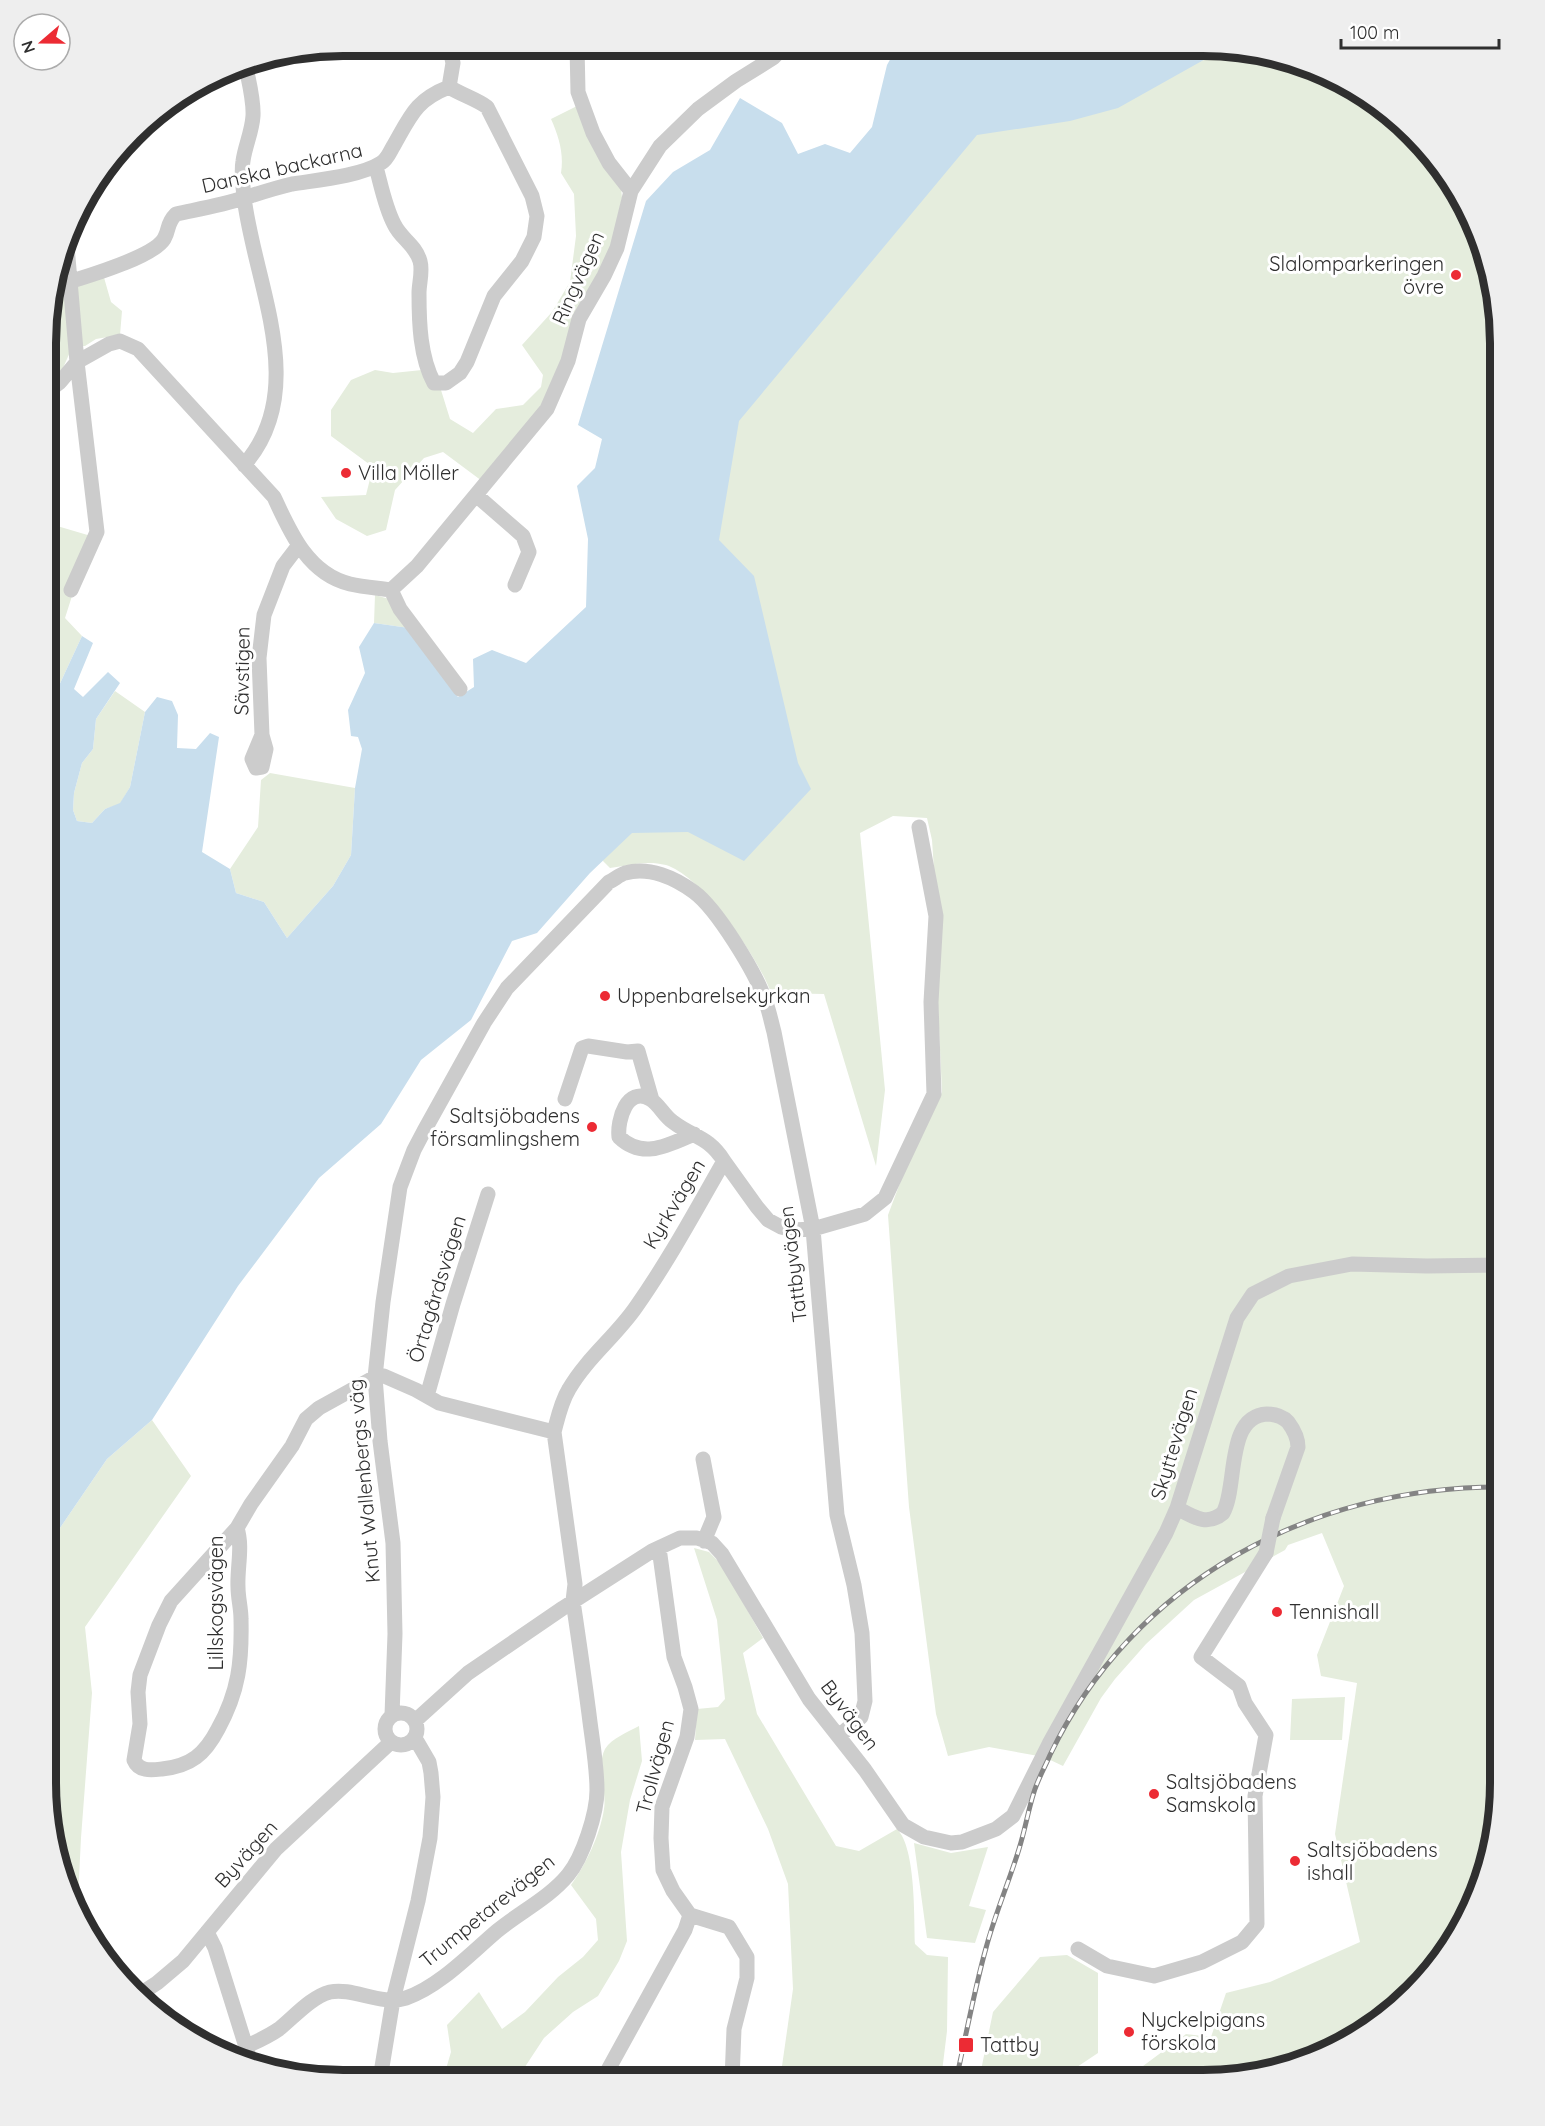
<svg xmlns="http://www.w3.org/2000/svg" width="1545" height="2126" font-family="Quicksand,sans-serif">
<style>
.green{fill:#e5eddd}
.water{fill:#c8deed}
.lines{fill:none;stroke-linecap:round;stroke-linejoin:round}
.minor{stroke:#ccc;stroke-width:15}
.rail-casing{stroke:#848484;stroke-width:5}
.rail{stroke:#fff;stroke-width:3;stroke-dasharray:9;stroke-linecap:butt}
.minor-bridge{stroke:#ccc;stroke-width:15}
.poi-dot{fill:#ec2b34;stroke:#fff;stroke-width:2}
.labels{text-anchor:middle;stroke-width:6;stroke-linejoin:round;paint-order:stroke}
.street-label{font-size:20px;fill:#2f2f2f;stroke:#fff}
.poi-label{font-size:20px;fill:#2f2f2f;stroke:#fff;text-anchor:start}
.rim{fill:none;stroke:#2f2f2f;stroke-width:8}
</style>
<rect width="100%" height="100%" fill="#fff"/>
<path class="green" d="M638,46H692L662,52Z
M1024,47L1242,48L1316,68L1383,106L1426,147L1469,211L1490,266L1500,342L1499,1803L1484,1880L1450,1949L1399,2007L1335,2050L1279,2071L1203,2081H1110L1112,2071L1131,2075L1186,2034L1211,2037L1226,1993L1270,1982L1360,1942L1335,1834L1357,1683L1321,1676L1317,1655L1344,1586L1322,1533L1288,1545L1285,1550L1194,1600L1146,1644L1115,1679L1101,1698L1063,1766L1044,1757L989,1747L948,1756L936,1714L909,1507L888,1215L909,1159L942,1092L937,984L934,869L932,840L927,818L893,816L860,833L885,1090L876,1166L824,994L771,993C759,958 702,876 666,865C647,860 629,865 610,868L603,861L651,490Z
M577,106L621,187L622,198L610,251L544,407L482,481L443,452L424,458L395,490L386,530L367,536L336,519L321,497L366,495L373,467L331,436V410L351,380L375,370L393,373L422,370L441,390L450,419L473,433L496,409L523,405L541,387L543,375L522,345L552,312L570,282L576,236L574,194L561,173C564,154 559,137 551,119Z
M63,256L70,352L63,368L47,383L48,303Z
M103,274L111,302L122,311L120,335L96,339L85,346H82L74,283Z
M47,523L91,536L65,618L82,636L50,705H47Z
M375,595L389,599L409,628L374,623Z
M115,691L145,712L130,787L120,804L105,809L92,823L77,821L73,810L74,793L82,763L93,749L96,719Z
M270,773L355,788L351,855L333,886L287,938L264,902L236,893L230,869L258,827L261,780Z
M152,1420L191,1476L85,1627L92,1693L81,1838L77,1918L55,1860L45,1784V1550L107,1459Z
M694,1548L709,1552L722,1565L763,1638L743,1653L757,1714L836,1846L859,1851L897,1829C916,1848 914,1917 915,1944L927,1955L948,1957L947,2031L941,2080H780L793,1989L788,1884L768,1829L725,1739L695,1740L697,1709L718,1707L725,1699L717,1620Z
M1345,1697L1342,1740H1290L1292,1699Z
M639,1726L642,1761L630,1800L621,1852L627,1941L619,1961L598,1996L573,2012L544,2038L517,2079H443L451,2052L447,2025L479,1992L502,2029L525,2012L558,1977L583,1957L598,1940L596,1919L571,1885C586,1864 600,1835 604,1809C607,1792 596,1766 605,1749C612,1738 628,1732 639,1726Z
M914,1843L951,1853L988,1847L969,1906L986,1910L975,1943L927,1938Z
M1067,1955L1098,1973V2053L1074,2069L1068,2081L979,2080L993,2012L1040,1957Z"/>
<path class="water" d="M897,47L1225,48L1118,108L1070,121L977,135L739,421L719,540L754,576L798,763L811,789L744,861L688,832L632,833L590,873L537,933L512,941L471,1020L421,1060L381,1124L319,1178L238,1286L152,1420L107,1459L45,1550L47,705H50L82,636L93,643L74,689L83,697L108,672L120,683L96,719L93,749L82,763L74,793L73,810L77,821L92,823L105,809L120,803L130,787L145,712L157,697L172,701L178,715L177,748L196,749L210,733L219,737L202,852L230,869L236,893L264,902L287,938L333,886L351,855L355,788L362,749L358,737L351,736L348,710L365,673L359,647L374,623L409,628L458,697L474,687L473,659L492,650L526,663L586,607L588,539L577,486L595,468L602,439L578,425L646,201L673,172L710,150L740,98L782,123L798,154L825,144L850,153L872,127L887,65Z"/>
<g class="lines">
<path class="minor" d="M577,46L578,92L593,133L609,163L631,191
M376,167C381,185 385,207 394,224C401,239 415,244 420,261C423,271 419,283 419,293C419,323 420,357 434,383H446L460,373L467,362L494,296L522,261L534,237L537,216L532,196L487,107C476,99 462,95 449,87
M67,246L77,362L97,532L71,590
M69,282C91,275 153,257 164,239C170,229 166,224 176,214C199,209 222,205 244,198C260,193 275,188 292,184C317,180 361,176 381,163C388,159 390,151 394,145C411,115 416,100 449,87L453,63L449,45
M47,392L60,382L77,362L109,344L120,341L138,349L274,497C290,532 308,574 350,584C363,587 377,588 391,590L400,609L460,689
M244,465C311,389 254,283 244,197C243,186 241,172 243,161C245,146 252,132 253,116C254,99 248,79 245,62
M476,495L523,536L529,552L515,585
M391,590L417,566L547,409L568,361L579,319L604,276L617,248L631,191L660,146L698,109L736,81L773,58L785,46
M262,735L266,749L262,767L256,768L252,759L262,735L259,658L264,615L283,566L299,545
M565,1099L582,1048L588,1046L627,1052L638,1051L652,1100
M694,1134C668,1145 643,1160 619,1137C617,1120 627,1086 650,1099C659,1104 664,1116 673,1122C694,1138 708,1136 724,1161
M427,1396L453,1304L488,1194
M703,1459L714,1517L704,1541
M1177,1508C1192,1516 1207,1527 1223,1513C1238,1487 1225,1416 1267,1414C1275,1414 1282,1416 1288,1422C1294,1430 1298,1437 1298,1447L1273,1518
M237,1528L171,1601L159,1625L140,1675L138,1692L140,1724L134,1760C139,1772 152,1770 162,1769C191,1766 205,1754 218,1729C239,1691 242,1661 241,1619C241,1608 238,1598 238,1587C237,1568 243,1547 237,1528L251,1504L292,1446L306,1419L319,1408L375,1377L384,1376L416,1390L439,1403L554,1432
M385 1729a16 16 0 1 1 32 0a16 16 0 1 1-32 0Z
M392,1715L395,1634L393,1543L380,1441L375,1377L383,1302L400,1187L414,1150L424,1131L484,1023L507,988L609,882C614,880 619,875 625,873C649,866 675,878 694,892C717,909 756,973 765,1000C769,1010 771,1021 774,1032L813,1229L837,1515L854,1585L862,1633L865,1701L861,1717L839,1736
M415,1721L468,1673L563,1608L652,1551L680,1538H697L712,1543L722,1554L809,1699L865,1770L903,1825L924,1837L951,1843L962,1842L996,1829L1013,1816L1049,1744L1166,1533L1177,1508L1237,1318L1253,1294L1289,1276L1352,1264L1427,1266L1500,1265
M690,1915L729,1927L747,1957V1978L734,2029L732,2080
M207,1932L215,1948L252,2066
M1078,1949L1107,1966L1154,1976L1202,1962L1242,1942L1257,1924L1255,1796L1266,1735L1245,1703L1239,1686L1201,1657L1266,1553
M137,1996L157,1983L183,1961L276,1849L391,1742
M247,2046C258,2041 269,2036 279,2029C294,2017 311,1997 330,1992C353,1987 381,2006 406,1998C439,1987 471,1953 497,1931C520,1912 549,1898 568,1875C583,1857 597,1813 597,1790C597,1768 593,1745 590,1722C585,1682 579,1642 573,1601L575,1584L554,1432C558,1417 561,1402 569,1389C587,1358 616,1336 636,1307C669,1260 696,1210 724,1161L757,1207L768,1220L781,1227L793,1230L813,1229L865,1214L885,1198L934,1094L931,1002L936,916L919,827
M380,2079L393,2000L418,1901L430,1838L433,1797L431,1773L429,1762L415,1738
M603,2079L685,1930L690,1915L673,1891L663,1870L661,1838L662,1807L687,1737L691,1709L685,1687L674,1657L659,1548"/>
<g class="rail-casing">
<path id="rail" d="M956,2080C966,2036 974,1991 986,1948C995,1914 1009,1882 1019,1849C1025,1830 1028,1811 1034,1792C1038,1779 1045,1767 1050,1755C1133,1581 1311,1487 1499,1487"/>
</g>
<use href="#rail" class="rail"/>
<path class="minor-bridge" d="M1266,1553L1273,1518"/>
</g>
<g class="poi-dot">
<circle cx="1456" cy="275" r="6"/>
<circle cx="346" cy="473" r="6"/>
<circle cx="605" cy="996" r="6"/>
<circle cx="592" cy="1127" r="6"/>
<circle cx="1277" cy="1612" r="6"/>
<circle cx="1154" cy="1794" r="6"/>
<circle cx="1295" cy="1861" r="6"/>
<circle cx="1129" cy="2032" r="6"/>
<rect x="958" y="2037" width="16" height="16" rx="3"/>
</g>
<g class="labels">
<g class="street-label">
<text transform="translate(282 168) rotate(-13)" y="7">Danska backarna</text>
<text transform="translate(578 278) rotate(-66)" y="7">Ringvägen</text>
<text transform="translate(242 671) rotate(-89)" y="7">Sävstigen</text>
<text transform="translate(674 1204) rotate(-59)" y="7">Kyrkvägen</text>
<text transform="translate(793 1264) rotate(-97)" y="7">Tattbyvägen</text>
<text transform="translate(437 1289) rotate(-73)" y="7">Örtagårdsvägen</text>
<text transform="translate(1174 1444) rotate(-73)" y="7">Skyttevägen</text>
<text transform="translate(364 1481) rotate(-95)" y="7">Knut Wallenbergs väg</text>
<text transform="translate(216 1603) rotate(-90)" y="7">Lillskogsvägen</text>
<text transform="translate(850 1715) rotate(53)" y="7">Byvägen</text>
<text transform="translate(655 1767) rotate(-75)" y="7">Trollvägen</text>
<text transform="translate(246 1854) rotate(-48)" y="7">Byvägen</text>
<text transform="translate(487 1911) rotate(-39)" y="7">Trumpetarevägen</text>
</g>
<g class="poi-label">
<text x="1444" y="271" text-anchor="end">Slalomparkeringen<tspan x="1444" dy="23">övre</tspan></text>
<text x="358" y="480">Villa Möller</text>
<text x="617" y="1003">Uppenbarelsekyrkan</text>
<text x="580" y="1123" text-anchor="end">Saltsjöbadens<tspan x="580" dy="23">församlingshem</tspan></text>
<text x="1289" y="1619">Tennishall</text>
<text x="1166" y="1789">Saltsjöbadens<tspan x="1166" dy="23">Samskola</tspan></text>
<text x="1307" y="1857">Saltsjöbadens<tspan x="1307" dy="23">ishall</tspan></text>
<text x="1141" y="2027">Nyckelpigans<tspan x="1141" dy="23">förskola</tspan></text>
<text x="980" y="2052">Tattby</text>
</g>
</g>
<path d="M0 0H1545V2126H0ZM343 56H1203A287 287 0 0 1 1490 343V1783A287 287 0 0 1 1203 2070H343A287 287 0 0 1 56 1783V343A287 287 0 0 1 343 56Z" fill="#eee" fill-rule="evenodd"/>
<path class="rim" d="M343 56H1203A287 287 0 0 1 1490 343V1783A287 287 0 0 1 1203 2070H343A287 287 0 0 1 56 1783V343A287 287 0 0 1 343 56Z"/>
<g transform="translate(42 42) rotate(250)"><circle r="28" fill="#ffffff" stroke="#acacac" stroke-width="1.5"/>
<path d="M0-4.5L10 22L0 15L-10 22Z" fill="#ec2b34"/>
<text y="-9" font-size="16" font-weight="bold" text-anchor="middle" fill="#2f2f2f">N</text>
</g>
<path d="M1341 39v9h158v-9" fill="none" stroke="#2f2f2f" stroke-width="3"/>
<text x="1350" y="39" font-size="18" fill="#2f2f2f" stroke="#ffffff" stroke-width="4.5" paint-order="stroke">100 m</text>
</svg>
